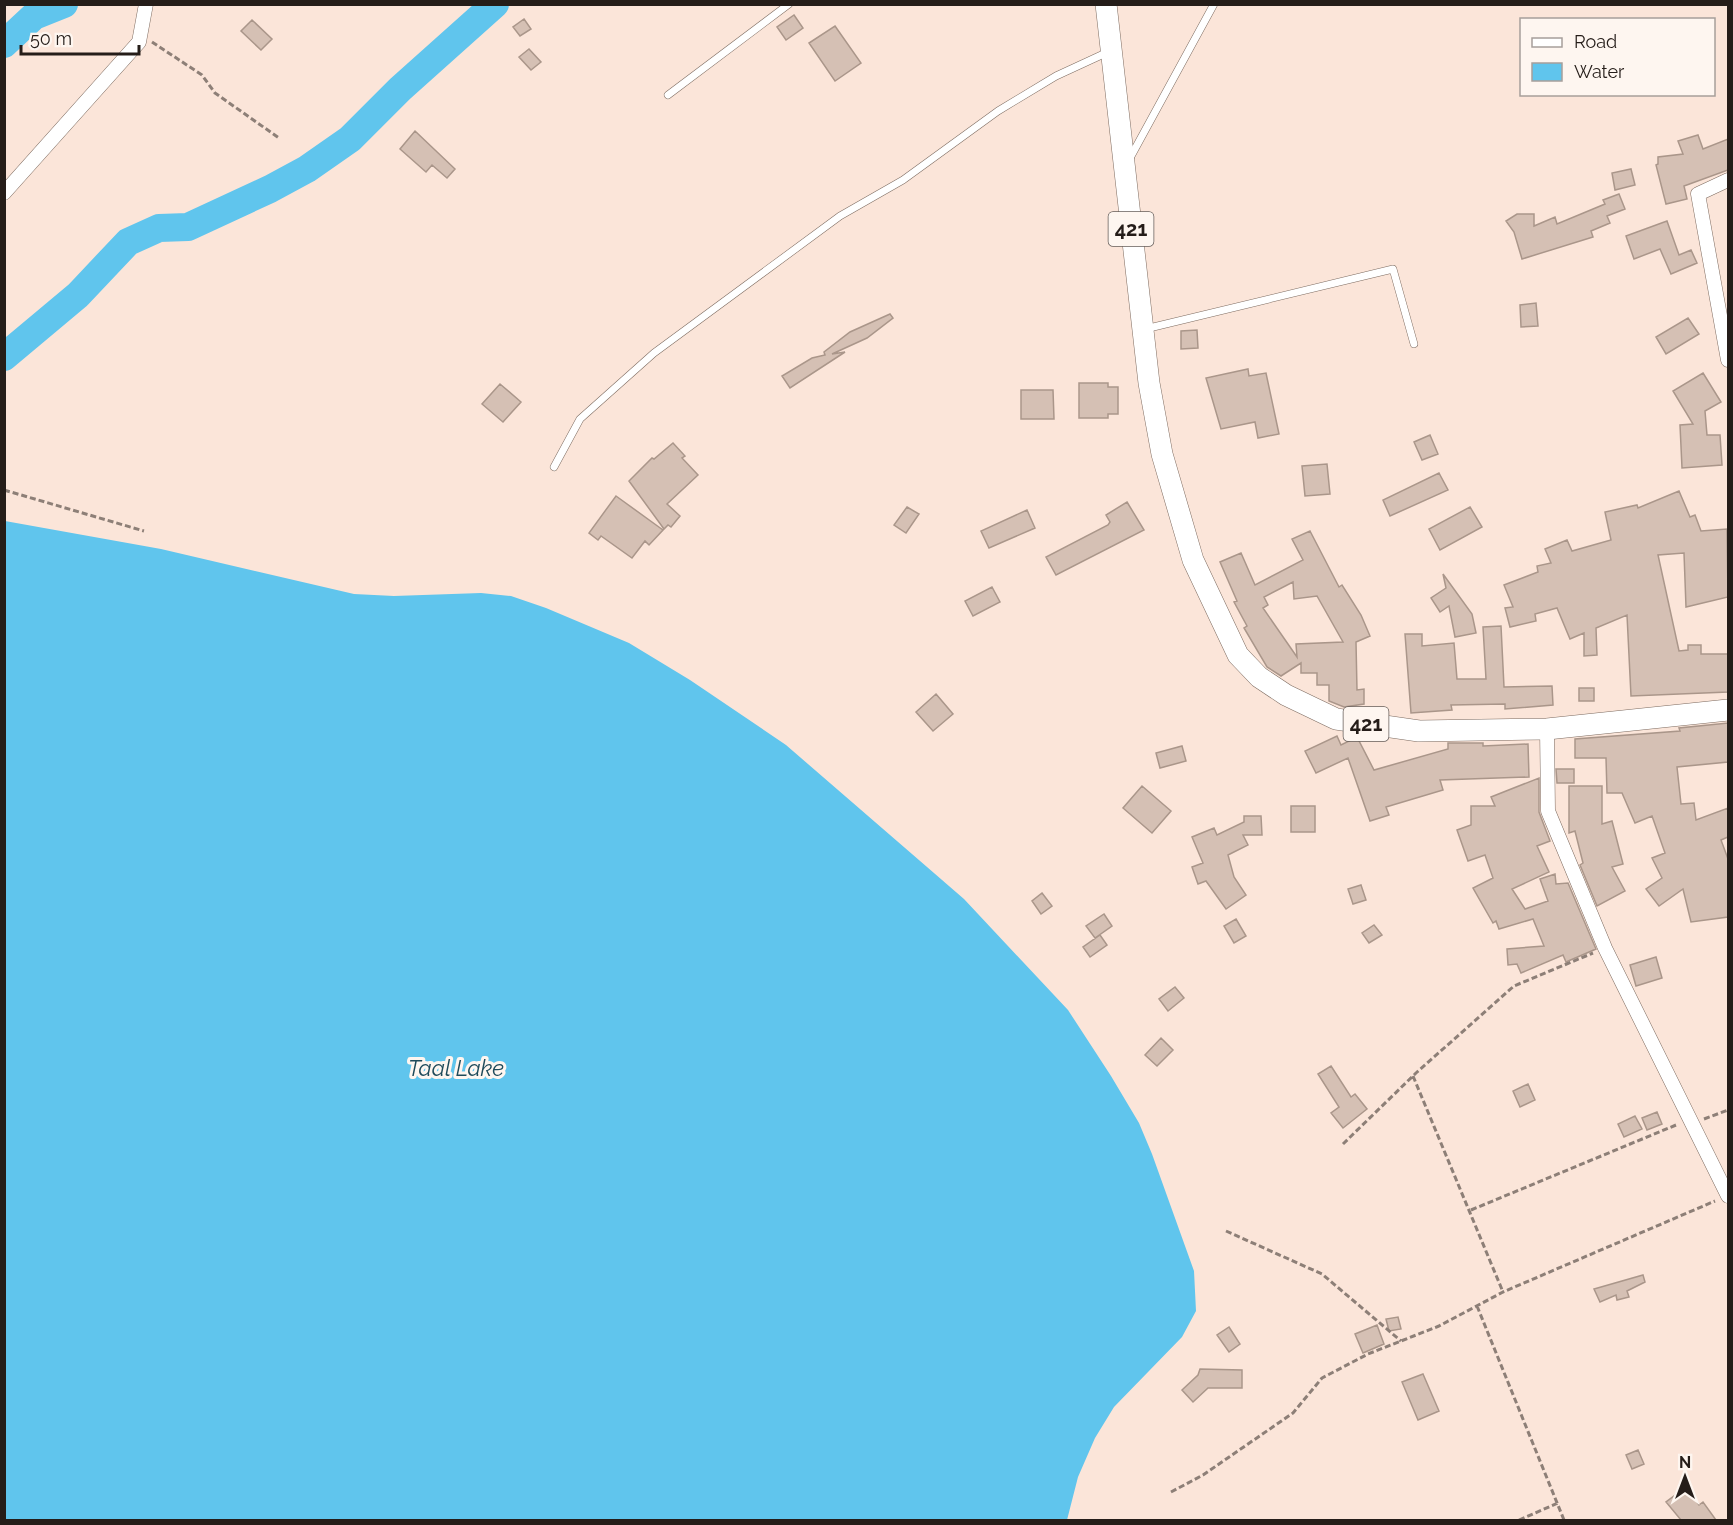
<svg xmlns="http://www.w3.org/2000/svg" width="1733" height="1525" font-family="Raleway,sans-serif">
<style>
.water{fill:#60c5ed}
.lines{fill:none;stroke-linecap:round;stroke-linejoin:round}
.river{stroke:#60c5ed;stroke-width:28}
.building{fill:#d5c0b4;stroke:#aa968a;stroke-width:1.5;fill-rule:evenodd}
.lane-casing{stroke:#7d6b60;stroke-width:8}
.street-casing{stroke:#7d6b60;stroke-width:15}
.primary-casing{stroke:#7d6b60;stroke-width:22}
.path{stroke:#8d7f77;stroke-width:3;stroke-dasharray:6 3;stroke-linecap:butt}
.lane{stroke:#fff;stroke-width:7}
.street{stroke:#fff;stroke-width:14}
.primary{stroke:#fff;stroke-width:21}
.labels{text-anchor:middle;stroke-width:6;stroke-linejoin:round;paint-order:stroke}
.shield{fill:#fef6f0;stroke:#665e5a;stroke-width:1.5}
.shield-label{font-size:20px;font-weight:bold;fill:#251d19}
.water-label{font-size:22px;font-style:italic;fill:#1e4a5a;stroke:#fef6f0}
</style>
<rect width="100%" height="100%" fill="#fbe5d9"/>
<path class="water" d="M5,521L161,549L354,594L394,596L481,593L511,596L546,608L629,643L690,680L786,745L964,899L1068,1010L1111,1076L1139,1123L1152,1154L1194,1271L1196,1311L1182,1337L1114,1407L1095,1438L1078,1477L1067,1520H5Z"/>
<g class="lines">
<path class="river" d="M4,44L34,16L64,4
M4,357L78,295L128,242L159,228L188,227L270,189L307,169L350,139L400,89L495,4"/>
</g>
<path class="building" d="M794,15L803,28L786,40L777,27Z
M524,19L531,29L520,36L513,27Z
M252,20L272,39L261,50L241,31Z
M835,26L861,63L835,81L809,43Z
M529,49L541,62L531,70L519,57Z
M415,131L455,169L447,178L432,165L426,172L400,149Z
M1698,135L1703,149L1728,139V170L1684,186L1687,199L1666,204L1656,165L1658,164V157L1683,154L1678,141Z
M1631,169L1635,185L1615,190L1612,173Z
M1619,194L1625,209L1607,216L1610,223L1591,231L1593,237L1522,259L1514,232L1506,221L1517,214H1534V226L1555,217L1557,224L1605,204L1603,200Z
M1667,221L1679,255L1691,250L1697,263L1671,274L1660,249L1634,259L1626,236Z
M1536,303L1538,326L1521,327L1520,305Z
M890,314L893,318L867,338L832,354L845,352L790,388L782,376L812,358L825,355L824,352L850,332Z
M1688,318L1699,334L1666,354L1656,337Z
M1197,330L1198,348L1181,349V331Z
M1248,369L1249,376L1266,373L1279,434L1258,438L1255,422L1221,429L1206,378Z
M1703,373L1721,402L1705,411L1707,435H1720L1722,465L1682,468L1680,425L1693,424L1673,391Z
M1079,383H1108V387H1118V414H1108V418H1079Z
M500,384L521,402L503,422L482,404Z
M1021,390H1053L1054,419H1021Z
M1430,435L1438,454L1422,460L1414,442Z
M673,443L685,456L682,458L698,475L667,504L680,516L671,527L668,525L664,529L629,481L652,458L654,459Z
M1327,464L1330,494L1305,496L1302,466Z
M1439,473L1448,490L1390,516L1383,500Z
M1679,491L1690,517L1695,515L1701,531L1727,529L1728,597L1686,607L1684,553L1658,555L1679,651L1688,650V645H1701V654H1728V692L1631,696L1627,615L1596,628L1597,655L1584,656V633L1570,639L1557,608L1535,614L1536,621L1510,627L1505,608L1513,607L1504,585L1538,572L1537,566L1551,563L1545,549L1567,540L1572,551L1611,540L1605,512L1637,505L1638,508Z
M616,496L663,530L649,545L645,541L632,558L601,536L598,540L589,533Z
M1127,502L1144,530L1056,575L1046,557L1108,525L1110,522L1106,515Z
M907,507L919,514L906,533L894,525Z
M1470,507L1482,527L1440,550L1429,529Z
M1027,510L1035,528L989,548L981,531Z
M1310,531L1339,587L1342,585L1361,615L1370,636L1356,642L1357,690L1364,689V704L1344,707L1329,701V685H1317V673H1301V663L1281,676L1267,667L1244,628L1247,626L1234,602L1237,601L1220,562L1241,553L1255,585L1303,560L1292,539ZM1293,582L1294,599L1317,596L1343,642L1296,644L1297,657L1263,608L1268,605L1264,597Z
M1443,574L1472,614L1476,633L1455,637L1449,606L1440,612L1431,598L1446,588Z
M992,587L1000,602L973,616L965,601Z
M1501,626L1504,687L1552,686L1553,705L1505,709V704L1451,705L1452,710L1411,713L1405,634H1422V646L1454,643L1457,679H1486L1483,627Z
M1579,688H1594V701H1579Z
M936,694L953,714L933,731L916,712Z
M1728,723V762L1677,767L1681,804L1694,803L1696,820L1728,808V837L1721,840L1728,859V917L1691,922L1683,889L1659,906L1646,889L1662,878L1652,858L1665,853L1652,816L1635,823L1622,793H1607L1606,758H1575V739L1680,731L1679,728Z
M1337,736L1341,745L1357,737L1374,770L1448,749V743H1483V746L1528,744L1529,777L1440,780L1443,790L1386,807L1389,815L1370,821L1348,758L1316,773L1305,751Z
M1182,746L1186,761L1160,768L1156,753Z
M1556,769H1574V783H1557Z
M1539,778V812L1550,841L1537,846L1549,872L1512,889L1525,909L1548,901L1540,879L1555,874L1556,884L1568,883L1596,949L1566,962L1563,955L1521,973L1517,964L1508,965L1507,949L1544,946L1533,919L1499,929L1496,921L1493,923L1473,888L1493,878L1485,855L1468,861L1457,830L1471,825V806H1495L1491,797Z
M1142,786L1171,811L1152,833L1123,808Z
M1569,786H1602V824L1612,821L1623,864L1612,867L1625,891L1597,906L1580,865L1583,863L1575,831L1569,833Z
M1291,806H1315V832H1291Z
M1244,816H1261L1262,835H1243L1248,845L1228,855L1234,877L1246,895L1226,909L1206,881L1198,884L1192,867L1203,863L1192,837L1214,828L1217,835L1244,822Z
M1361,885L1366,900L1353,904L1348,889Z
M1042,893L1052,906L1041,914L1032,901Z
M1104,914L1112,926L1095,938L1086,926Z
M1236,919L1246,936L1234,943L1224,926Z
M1374,925L1382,935L1369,943L1362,933Z
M1100,935L1107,945L1090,957L1083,947Z
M1656,957L1662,978L1636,986L1630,965Z
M1175,987L1184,998L1168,1011L1159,999Z
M1161,1038L1173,1050L1157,1066L1145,1055Z
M1331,1066L1351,1097L1355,1094L1367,1109L1343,1128L1331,1113L1339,1107L1318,1074Z
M1528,1084L1535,1100L1520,1107L1513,1091Z
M1657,1112L1662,1124L1647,1130L1642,1118Z
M1635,1116L1642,1129L1624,1137L1618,1124Z
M1643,1275L1645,1282L1627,1291L1629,1297L1617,1300L1616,1295L1600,1302L1594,1289Z
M1398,1317L1401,1329L1389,1331L1386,1319Z
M1377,1325L1384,1344L1363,1353L1355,1334Z
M1229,1327L1240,1344L1229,1352L1217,1335Z
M1200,1369L1242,1370V1388H1208L1193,1402L1182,1390L1198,1375Z
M1423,1374L1439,1411L1418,1420L1402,1382Z
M1638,1450L1644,1464L1632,1469L1626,1455Z
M1686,1487L1699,1505L1703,1502L1716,1520H1681L1666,1502Z"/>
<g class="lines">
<g class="lane-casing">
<path id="lane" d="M668,95L789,4
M1130,158L1214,4
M1145,329L1393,269L1414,344
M554,467L580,419L654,353L840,216L903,180L998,111L1056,76L1108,52"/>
</g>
<g class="street-casing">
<path id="street" d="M1728,180L1698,194L1728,360
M4,193L139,42L146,4
M1547,729L1548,811L1605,948L1728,1196"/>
</g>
<g class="primary-casing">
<path id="primary" d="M1106,4L1149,383L1162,454L1193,560L1238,655L1259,677L1286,695L1336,719L1419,731L1547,729L1728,710"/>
</g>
<path class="path" d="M152,42L202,75L215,93L279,138
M4,490L144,531
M1413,1076L1503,1292
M1704,1119L1728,1110
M1343,1144L1416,1073L1514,986L1593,953
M1471,1210L1676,1125
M1226,1231L1322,1274L1401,1341
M1477,1306L1564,1520
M1171,1492L1203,1475L1293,1413L1322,1378L1368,1354L1439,1326L1503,1292L1715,1201
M1519,1520L1558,1503"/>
<use href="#lane" class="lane"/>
<use href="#street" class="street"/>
<use href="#primary" class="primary"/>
</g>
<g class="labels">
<g class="shield">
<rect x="1108.5" y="212" width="45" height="34" rx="4.5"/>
<rect x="1343.5" y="707" width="45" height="34" rx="4.5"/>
</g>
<g class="shield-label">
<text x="1131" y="236">421</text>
<text x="1366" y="731">421</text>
</g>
<g class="water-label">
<text x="456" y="1076">Taal Lake</text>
</g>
</g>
<rect width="1733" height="1525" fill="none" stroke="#251d19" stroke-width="12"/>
<rect x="1520" y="18" width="195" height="78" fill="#fef6f0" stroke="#a79f9a" stroke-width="1.5"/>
<rect x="1532" y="38" width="30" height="9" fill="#ffffff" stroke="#a79f9a" stroke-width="1.5"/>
<text x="1574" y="48" font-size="18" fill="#251d19">Road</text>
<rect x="1532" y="63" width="30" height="18" fill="#60c5ed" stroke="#a79f9a" stroke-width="1.5"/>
<text x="1574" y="78" font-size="18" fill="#251d19">Water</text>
<g transform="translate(1685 1477)" stroke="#fef6f0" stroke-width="4.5" paint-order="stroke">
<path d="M0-4.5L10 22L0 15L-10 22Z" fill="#251d19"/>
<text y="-9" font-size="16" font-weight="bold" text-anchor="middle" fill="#251d19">N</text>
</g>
<path d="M21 45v9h118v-9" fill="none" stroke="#251d19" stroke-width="3"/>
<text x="30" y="45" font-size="18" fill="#251d19" stroke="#fef6f0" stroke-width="4.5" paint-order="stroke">50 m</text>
</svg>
